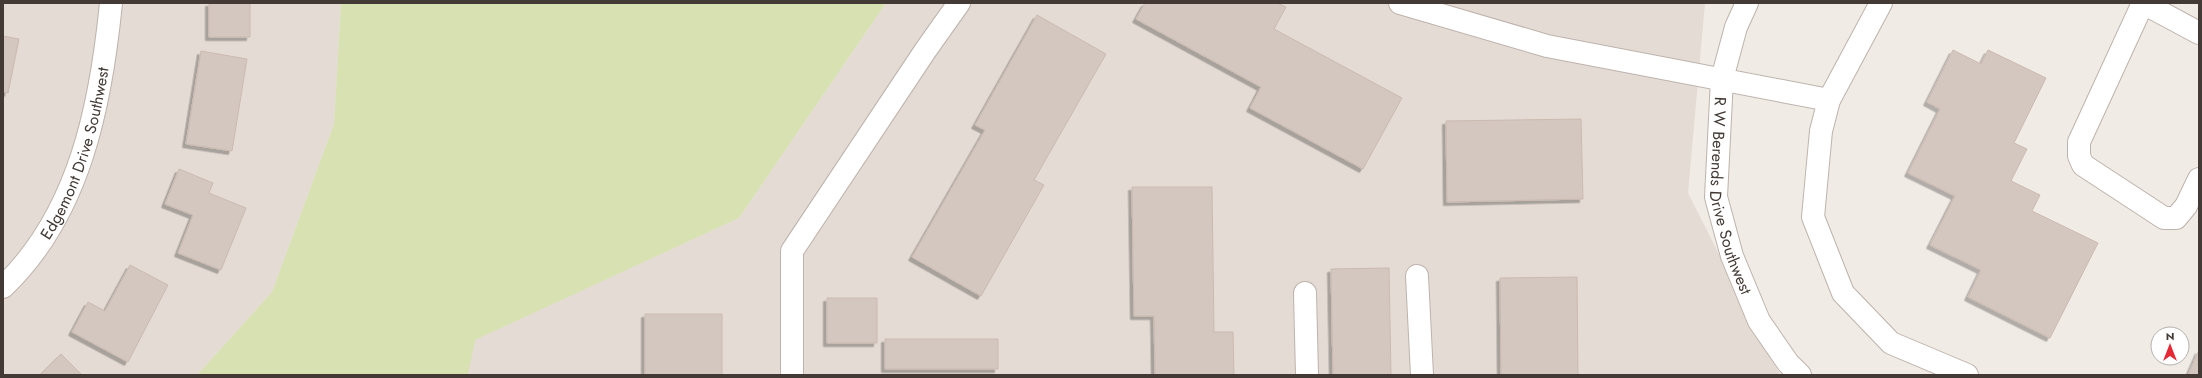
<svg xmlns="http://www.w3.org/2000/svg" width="2202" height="378" font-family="Jost,sans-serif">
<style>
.residential{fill:#e4dbd4}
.green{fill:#d7e1b2}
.building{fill:#d4c7bf;stroke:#cbbab0;filter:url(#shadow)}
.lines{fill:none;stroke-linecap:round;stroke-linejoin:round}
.minor-casing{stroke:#beb3ac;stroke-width:24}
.minor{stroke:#fff;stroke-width:22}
.labels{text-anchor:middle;stroke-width:4;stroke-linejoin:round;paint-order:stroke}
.street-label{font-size:16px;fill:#433a35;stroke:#fff}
</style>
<defs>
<filter id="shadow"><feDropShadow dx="-3.5" dy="3.5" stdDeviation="0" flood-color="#0004"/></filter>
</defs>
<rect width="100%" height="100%" fill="#f1ebe5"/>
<path class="residential" d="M3,3H341L334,124L272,292L197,375H3Z
M886,3H1705L1688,193L1780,375H468L474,340L739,218Z"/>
<path class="green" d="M341,3H886L739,218L475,340L468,375H197L272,292L334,124Z"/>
<path class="building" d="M209,3H250V37H209Z
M1145,3H1277L1286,7L1274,29L1402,98L1363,169L1250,108L1261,87L1136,19Z
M1037,15L1106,54L1034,180L1044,185L981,296L912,257L985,130L975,125Z
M3,36L19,39L8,93L3,92Z
M1953,50L1981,64L1988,50L2046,78L2014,143L2027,149L2011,181L2040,195L2032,211L2098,243L2050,338L1968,297L1981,270L1930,245L1955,196L1908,173L1940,109L1927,102Z
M201,51L247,59L232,151L186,144Z
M1581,119L1583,199L1447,202L1446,121Z
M179,169L213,183L209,193L246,208L221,270L178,253L193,215L165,204Z
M1132,187H1212L1214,332H1233L1234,375H1155L1154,316H1134Z
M130,265L168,285L128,362L72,332L88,302L105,311Z
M1389,268L1391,375H1333L1331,269Z
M1577,277L1578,375H1501L1500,278Z
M827,298H877V343H827Z
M645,314H722V375H645Z
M885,339H998V369H885Z
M2199,350V375H2188Z
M61,354L82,375H40Z"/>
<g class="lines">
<g class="minor-casing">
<g id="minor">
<path d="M1400,3L1547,46L1829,100"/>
<path id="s1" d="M1747,3L1736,27L1722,79L1716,197L1732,256L1759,321L1788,363L1800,375"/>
<path d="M1881,3L1829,100L1821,131L1813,217L1843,293L1891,343L1967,375"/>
<path d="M2143,3L2079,142V156L2083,165L2164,218H2176L2186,206L2199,179"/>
<path d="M2143,3L2199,33"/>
<path d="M1417,276L1422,375"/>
<path id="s2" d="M3,287C80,214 101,104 111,3"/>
<path d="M1305,293L1307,375"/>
<path d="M792,375V251L925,51L959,3"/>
</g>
</g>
<use href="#minor" class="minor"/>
</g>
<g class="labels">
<g class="street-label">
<text dy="6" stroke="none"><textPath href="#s2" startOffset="155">Edgemont Drive Southwest</textPath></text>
<text dy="6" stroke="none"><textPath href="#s1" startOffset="199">R W Berends Drive Southwest</textPath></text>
</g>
</g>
<rect width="2202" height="378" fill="none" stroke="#433a35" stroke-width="8"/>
<g transform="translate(2170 346)"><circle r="19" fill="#ffffff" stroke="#b4b0ae"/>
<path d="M0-3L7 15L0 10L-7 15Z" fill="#e52836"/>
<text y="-6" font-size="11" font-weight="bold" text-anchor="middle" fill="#433a35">N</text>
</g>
</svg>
